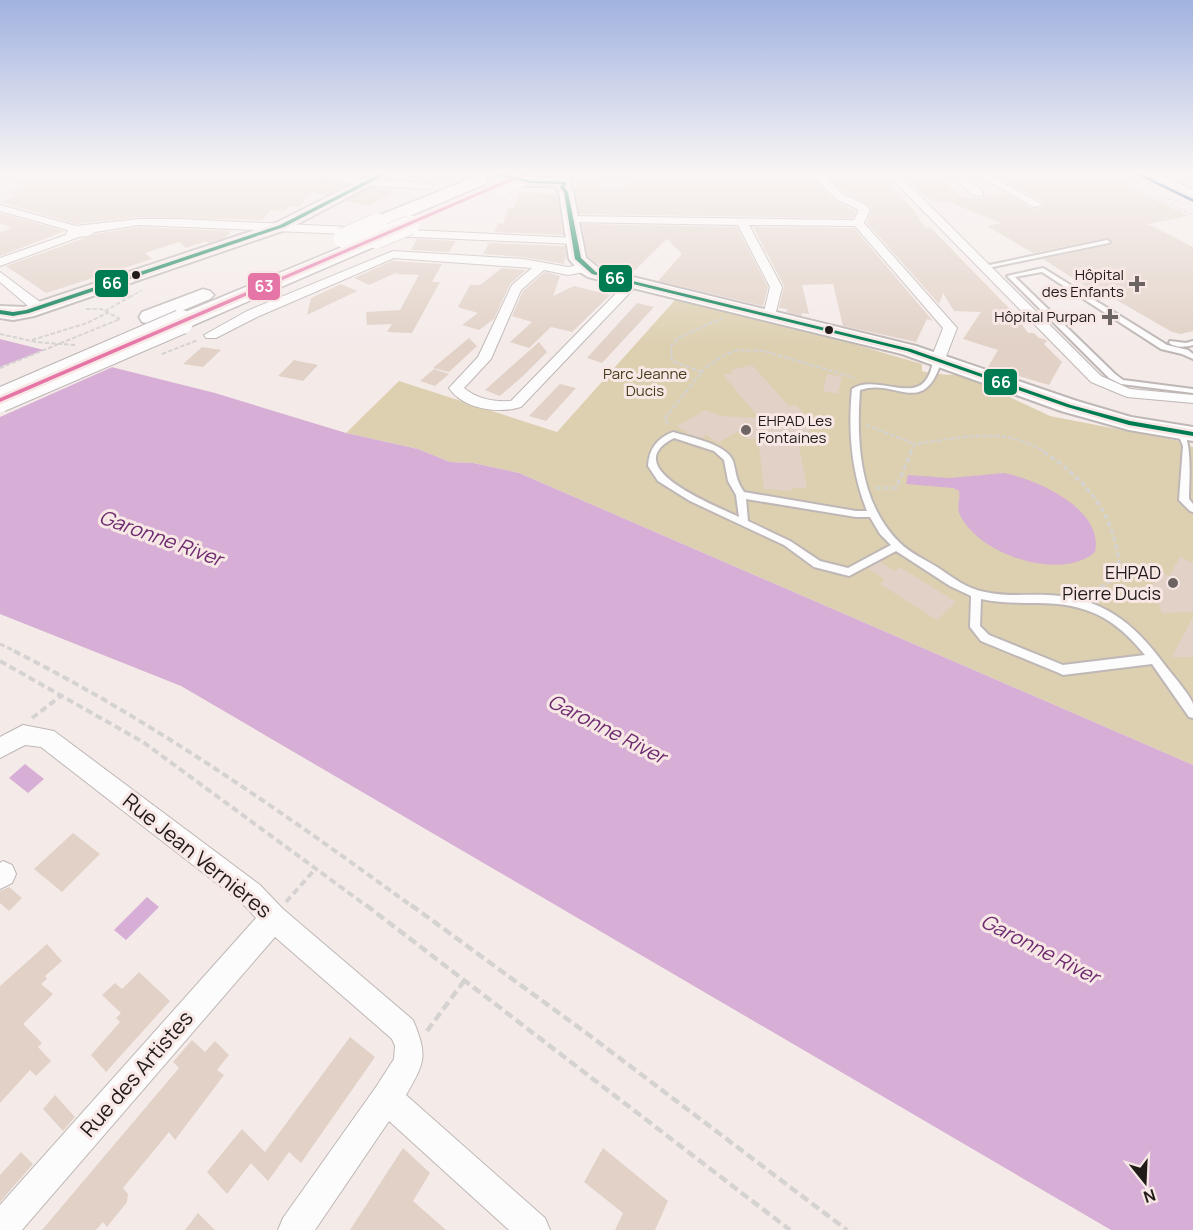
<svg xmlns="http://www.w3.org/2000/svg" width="1193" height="1230" font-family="Manrope,sans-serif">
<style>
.green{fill:#ddd0b1}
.water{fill:#d7aed5}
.pier{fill:#f4ebe9}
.building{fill:#e1d1c6}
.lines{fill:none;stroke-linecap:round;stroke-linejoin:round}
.lane-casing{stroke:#beb7b5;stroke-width:4}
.street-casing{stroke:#beb7b5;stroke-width:2}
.secondary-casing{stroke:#beb7b5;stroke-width:4}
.highway-casing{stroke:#beb7b5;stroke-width:3}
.path-far4{stroke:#d5d2d2;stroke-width:1.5;stroke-dasharray:4 1.5;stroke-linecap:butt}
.path-far3{stroke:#d5d2d2;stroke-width:2;stroke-dasharray:4.5 2;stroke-linecap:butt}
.path-far2{stroke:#d5d2d2;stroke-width:3;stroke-dasharray:5 3;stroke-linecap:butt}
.path-far1{stroke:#d5d2d2;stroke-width:4;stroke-dasharray:7 4;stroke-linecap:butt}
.path{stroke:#d5d2d2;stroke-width:4.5;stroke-dasharray:9 4.5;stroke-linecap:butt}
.lane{fill:#fdfcfc;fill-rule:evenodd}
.street{fill:#fdfcfc;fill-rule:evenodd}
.secondary{fill:#fdfcfc;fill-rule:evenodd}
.highway{fill:#fdfcfc;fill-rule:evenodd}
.highway-bridge-far1-casing{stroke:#beb7b5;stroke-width:20;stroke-linecap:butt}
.highway-bridge-casing{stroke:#beb7b5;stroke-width:26;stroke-linecap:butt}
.path-bridge{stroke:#d5d2d2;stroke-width:2;stroke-dasharray:4.5 2;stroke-linecap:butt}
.highway-bridge-far1{stroke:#fdfcfc;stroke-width:19}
.highway-bridge{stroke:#fdfcfc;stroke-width:24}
.bus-1-casing{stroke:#f8e8e5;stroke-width:5}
.bus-2-casing{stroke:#f8e8e5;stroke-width:5}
.bus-1{fill:#007c52;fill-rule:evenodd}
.bus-2{fill:#e675a7;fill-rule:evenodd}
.tram-1-casing{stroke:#f8e8e5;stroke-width:5}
.tram-1{fill:#004687;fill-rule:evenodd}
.bus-dot{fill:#211b1a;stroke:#f8e8e5;stroke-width:2}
.poi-dot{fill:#6b6462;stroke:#f8e8e5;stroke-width:2}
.labels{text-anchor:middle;stroke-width:6;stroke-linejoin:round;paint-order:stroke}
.far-poi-label{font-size:15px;fill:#211b1a;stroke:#f8e8e5;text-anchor:end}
.far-park-label{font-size:15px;fill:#453c1a;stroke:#f8e8e5}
.poi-label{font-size:18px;fill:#211b1a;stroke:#f8e8e5;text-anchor:end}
.water-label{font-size:20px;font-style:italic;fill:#6e2c70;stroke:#f8e8e5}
.near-street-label{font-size:21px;fill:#211b1a;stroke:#f8e8e5}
.line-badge{stroke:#f8e8e5;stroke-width:2}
.badge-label{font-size:16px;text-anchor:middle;font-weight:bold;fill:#fff}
</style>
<rect width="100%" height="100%" fill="#f4ebe9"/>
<path class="green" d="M675,300L850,343L922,364V371C938,376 950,373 967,377L1050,416L1179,441L1180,444L1193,447V765L519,473L473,463L450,462L418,449L346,433L399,381L557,432Z"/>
<path class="water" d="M0,339L215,393L346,433L418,449L450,462L473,463L519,473L1193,765V1230H1111L181,686L0,614Z
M1004,473C1038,480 1104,509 1095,552C1061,582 981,555 961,517C955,507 961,500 959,491L953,488L906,484L908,475L950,478Z
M25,764L44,779L28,793L9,778Z
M147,897L159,907L126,940L114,930Z"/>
<path class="pier" d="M49,348L119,364L0,417V367Z"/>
<path class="building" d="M0,173H67L93,183V185L137,173H314L347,184L325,196L312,192L300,206H289L285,211L271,210L262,220L139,217L76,224L0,202L18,195L9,192L24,186L0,178Z
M824,173H851L853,178H880L895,190L913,209L925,228L930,227L1000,299L1014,313L1028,333H1034L1039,338L1047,340L1044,344L1062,362L1049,385L988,367L998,350L963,339L981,312L954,311L943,293L939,304L867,223L872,208L841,190Z
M992,173H1101L1189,216L1148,224L1193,247V331L1181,334L1172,332L1108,295L1101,296L1043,259L1109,245L1112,242L1108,238L1033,253L987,226L1001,223L946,201L942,203L924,196L912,185L919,178L937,177L962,197L983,198L985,196L1007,194L1033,209L1045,206L1044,203Z
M628,179L816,182L834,201L856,211L853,218L580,214L575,191L577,181H598V188L626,187Z
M370,188L389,189L392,193L369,206L346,201Z
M519,193L557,194L563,235L494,232L498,223L503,224L508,208H514Z
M0,213L65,231L0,256V232L12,228L0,223Z
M582,224L737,227L768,287L763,306L658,281L682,254L667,239L633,272L612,266L608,268L596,263L588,257Z
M139,227L231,231L225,238L208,243L206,241L186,248L179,242L145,253L152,259L46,293L6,266L96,234Z
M753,227L854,228L933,321L927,319L916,342L843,326L833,284L802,285L809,314L802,313L801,316L786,312L788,309L779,308L784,286Z
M417,239L455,241H456L449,252L411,250Z
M489,243L565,246L566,256L564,264L523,257L483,254Z
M392,261L442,264L432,282H440L412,333L387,332L392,324L367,325L366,312L400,310L419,275L396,274L398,272L369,285L354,278Z
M502,268L526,270L510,284L494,319L479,330L462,325L478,313L458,307L470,285H480Z
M545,272L560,276L553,296L574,286L610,295L572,332L551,327L529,348L510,342L532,322L512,316L523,291Z
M341,284L357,291L307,315L311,298Z
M637,303L654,307L602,363L587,358Z
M469,338L477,346L449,372L433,368Z
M539,342L547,352L523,376L500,396L485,390Z
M202,347L221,350L203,367L183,364Z
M294,360L318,365L303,381L278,376Z
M752,365L789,406L796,405L808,418L811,441H798L807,488H792L793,491L764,489L758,439H749L737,432L718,443L706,435L701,438L689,434L677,426L705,410L721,416L759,418L723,375L733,373L730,370Z
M434,369L449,374L435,386L420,381Z
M827,374L842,377L838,394L823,391Z
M560,384L576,388L546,421L529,416Z
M1180,557L1193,563V612L1162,613L1156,594L1149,590L1161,572L1169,576Z
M880,562L895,571L900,567L956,602L937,620L880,584L885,580L868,568Z
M1193,617V657H1172Z
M73,833L100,854L62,892L34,869Z
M9,887L22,898L9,911L0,903V891Z
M47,944L62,961L45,976L47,979L41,984L53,994L23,1024L42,1043L38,1047L51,1061L36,1076L30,1070L0,1103V986Z
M139,972L170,1001L106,1072L91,1055L120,1022L116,1018L121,1013L102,995L115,983L122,989Z
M350,1037L375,1057L301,1163L289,1152L268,1181L251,1163L227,1194L207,1172L242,1129L265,1152Z
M192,1040L205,1052L215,1041L229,1055L217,1070L224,1075L175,1140L169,1132L123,1188L128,1194L127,1202L107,1227L103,1222L96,1230H42L179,1068L173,1062Z
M55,1095L75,1117L63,1131L43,1109Z
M403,1148L430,1173L413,1201L446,1230H350Z
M603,1148L668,1201L655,1230H615L623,1213L584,1182Z
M21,1152L33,1164L0,1202V1175Z
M198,1213L215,1230H185Z"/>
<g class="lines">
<g class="lane-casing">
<path id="lane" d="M972,173H982L988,176L985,178Z
M1107,240L1110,242L1109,243L983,269L980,267Z
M1043,268L1167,345L1188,350L1193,354V359L1182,354L1161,349L1042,272L1015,277L1115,374L1123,380L1193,389V393L1121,384L1109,378L1007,276Z
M1170,341L1186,343L1193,341V345C1186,347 1176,348 1169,343Z
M935,357L942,359C924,420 896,377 860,390C856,444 860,503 899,542C910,553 924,559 937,567C952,577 967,589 985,592C1006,597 1027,594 1048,595C1103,598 1133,622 1164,664C1170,672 1191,696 1193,704C1193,708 1193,714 1193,718L1189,717L1152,664L1063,675L1059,673L981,641L970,627L971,596L950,586L896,551L849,576L814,567L784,545L690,501L658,481L648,466C649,449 657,438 673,432C689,437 727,444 733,461C737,475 735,478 744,492L856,511H867C851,471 848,431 852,389C874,374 911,401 926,380C931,374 932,364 935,357ZM674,438L714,451L724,460L728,481L736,495L739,517C717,506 615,468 674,438ZM746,499L856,517H870L880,534L891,545L848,568L820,561L790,541L748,521ZM981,599C999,603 1018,603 1037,603C1086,603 1114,617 1145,655L1063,665L989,635L980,626Z
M1181,429C1193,439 1189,482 1189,499L1193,504V512L1190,511L1179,500L1183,446L1177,432Z"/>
</g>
<g class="street-casing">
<path id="street" d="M69,173H119L94,181Z
M316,173H335L357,179L429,183L434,186L429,189L357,185Z
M580,173L822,175C830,180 834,187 840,192C850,200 862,200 870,210L864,223L957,328L945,359L938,363L931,359L943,328L855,226L749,225L782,287L775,316L769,320L763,316L770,287L738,225L571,222L566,219L571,216L854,220L859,210L836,199L817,180L585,176Z
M886,173H897L1101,376L1130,389L1193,395V403L1127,397L1091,382Z
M955,173H965L967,179L983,192V196C971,197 958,184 955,173Z
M983,173L988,174L1043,205L1034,207L982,178L980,176Z
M1142,173H1156L1193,190V197Z
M0,205L76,226L139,219H180L575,238L581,241L575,244L139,225L95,232L89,236L79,237L0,266V258L66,235L68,230L0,211Z
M393,251L523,259L568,267L586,264L592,268L590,271L568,275L544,270L521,290L491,359L464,388C477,399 494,402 511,401L629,280L633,279L639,283L521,407C498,414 463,409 449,388L478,357L512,285L532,268L394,258L257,317L216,338H206L204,335L247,311Z
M0,272L44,305L45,308L44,311H34L0,282Z
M23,725L54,731L260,885L283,909L413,1020C428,1056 425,1062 406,1095L545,1218L550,1230H509L389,1121L315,1230H278L283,1218L376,1087L394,1059L395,1046L392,1039L275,937L22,1230H0V1205L256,918L242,903L41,747L25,745L0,758V737Z
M3,861L12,865L16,874L12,883L0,889V863Z"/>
</g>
<g class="secondary-casing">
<path id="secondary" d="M375,173H394L288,229L34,316L13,320L0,318V306L24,307L276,223Z
M480,173C498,173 514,176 532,178C545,179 557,176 570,180L572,183L570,187L573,192L586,258L600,269L916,346L1077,401L1131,417L1193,427V441L1129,430L1061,411L902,354L588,277L580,272L569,259L559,192L555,186H531L482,176Z"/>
</g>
<g class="highway-casing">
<path id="highway" d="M479,175L485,176L487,180L485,184L384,227H370L368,223L370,219Z
M376,233L383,235L386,239L383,243L189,327L181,329L173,327L170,322L173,317Z
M203,289L210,291L214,295L210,299L150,324L142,322L139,317L142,312Z"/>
</g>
<path class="path-far4" d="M1105,173L1141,190
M1149,194L1193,215
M1157,197L1177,201
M130,297L142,290"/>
<path class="path-far3" d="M86,309H101L120,319
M105,311L133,295
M0,334L36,342L75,345
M32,340L87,323L109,312
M162,354L198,340
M702,372L672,361L671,346L680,337L722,318
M668,424L665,418L706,367L726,354L739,350L764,351L855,378
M866,425L915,444
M910,453L915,444C961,438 1005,425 1046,453"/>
<path class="path-far2" d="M1044,452C1089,482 1116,516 1120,572L1106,585L1085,592
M876,488H896L911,452
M0,644L17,652"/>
<path class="path-far1" d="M14,651C155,722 285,814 413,907
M0,661L143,742L368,907
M32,718L62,695
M286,902L316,868"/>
<path class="path" d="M366,905L790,1230
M411,905L589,1035L847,1230
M427,1031L464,981"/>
<use href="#lane" class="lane"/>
<use href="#street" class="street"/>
<use href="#secondary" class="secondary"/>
<use href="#highway" class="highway"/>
<g class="highway-bridge-far1-casing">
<path id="highway-bridge-far1" d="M503,185L528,174
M343,238L377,223
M376,239L410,225"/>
</g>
<g class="highway-bridge-casing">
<path id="highway-bridge" d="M0,400L181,322"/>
</g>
<path class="path-bridge" d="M0,368L120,319"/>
<use href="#highway-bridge-far1" class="highway-bridge-far1"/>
<use href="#highway-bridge" class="highway-bridge"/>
<g class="bus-1-casing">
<path id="bus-1" d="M382,173H388L284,227L29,313L13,316L0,314V310L13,312L26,310L280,225Z
M487,173H497L531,181L567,182L564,187L568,192L581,258L596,272L911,349L1071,405L1130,421L1193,432V436L1129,425L1067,407L907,351L592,274L575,259L564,192L560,187L562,184L531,183Z"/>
</g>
<g class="bus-2-casing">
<path id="bus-2" d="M523,173H530L0,402V398Z"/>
</g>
<use href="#bus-1" class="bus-1"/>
<use href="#bus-2" class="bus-2"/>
<g class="tram-1-casing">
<path id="tram-1" d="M1133,173H1139L1193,199V202Z"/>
</g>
<use href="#tram-1" class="tram-1"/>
</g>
<linearGradient id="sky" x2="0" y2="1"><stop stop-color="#a1b2e0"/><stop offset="0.5" stop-color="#faf6f5"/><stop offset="1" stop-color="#faf6f5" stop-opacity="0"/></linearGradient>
<rect width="1193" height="346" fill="url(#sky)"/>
<g class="bus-dot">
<circle cx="136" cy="275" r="5"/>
<circle cx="829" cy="330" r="5"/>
</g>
<g class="poi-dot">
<path d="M1134 275h6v6h6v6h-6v6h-6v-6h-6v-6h6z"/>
<path d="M1107 308h6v6h6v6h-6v6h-6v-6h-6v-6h6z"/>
<circle cx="746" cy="430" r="6"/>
<circle cx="1173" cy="583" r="6"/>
</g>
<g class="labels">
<g class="far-poi-label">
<text x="1124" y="280">Hôpital<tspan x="1124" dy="17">des Enfants</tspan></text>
<text x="1096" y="322">Hôpital Purpan</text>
<text x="758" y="426" text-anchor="start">EHPAD Les<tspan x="758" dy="17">Fontaines</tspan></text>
</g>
<g class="far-park-label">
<text x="645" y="379">Parc Jeanne<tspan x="645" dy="17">Ducis</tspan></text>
</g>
<g class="poi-label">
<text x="1161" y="579">EHPAD<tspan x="1161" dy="21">Pierre Ducis</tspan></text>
</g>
<g class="water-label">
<text transform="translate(161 538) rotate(20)" y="7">Garonne River</text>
<text transform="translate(607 729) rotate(27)" y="7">Garonne River</text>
<text transform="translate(1040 949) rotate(27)" y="7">Garonne River</text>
</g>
<g class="near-street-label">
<text transform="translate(197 856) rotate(39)" y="7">Rue Jean Vernières</text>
<text transform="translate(137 1074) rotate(-49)" y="7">Rue des Artistes</text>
</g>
</g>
<g class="line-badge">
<rect x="598" y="264" width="35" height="29" rx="6" fill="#007c52"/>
<rect x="94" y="269" width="35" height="29" rx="6" fill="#007c52"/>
<rect x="247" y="272" width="34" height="29" rx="6" fill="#e675a7"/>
<rect x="983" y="368" width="35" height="28" rx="6" fill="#007c52"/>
</g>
<g class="badge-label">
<text x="615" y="284">66</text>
<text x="112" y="289">66</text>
<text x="264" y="292">63</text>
<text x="1001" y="388">66</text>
</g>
<g transform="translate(1145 1182) rotate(162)" stroke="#f8e8e5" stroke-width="4.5" paint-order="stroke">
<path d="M0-4.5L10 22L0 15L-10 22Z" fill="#211b1a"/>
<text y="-9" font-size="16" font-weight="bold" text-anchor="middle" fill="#211b1a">N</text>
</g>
</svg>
